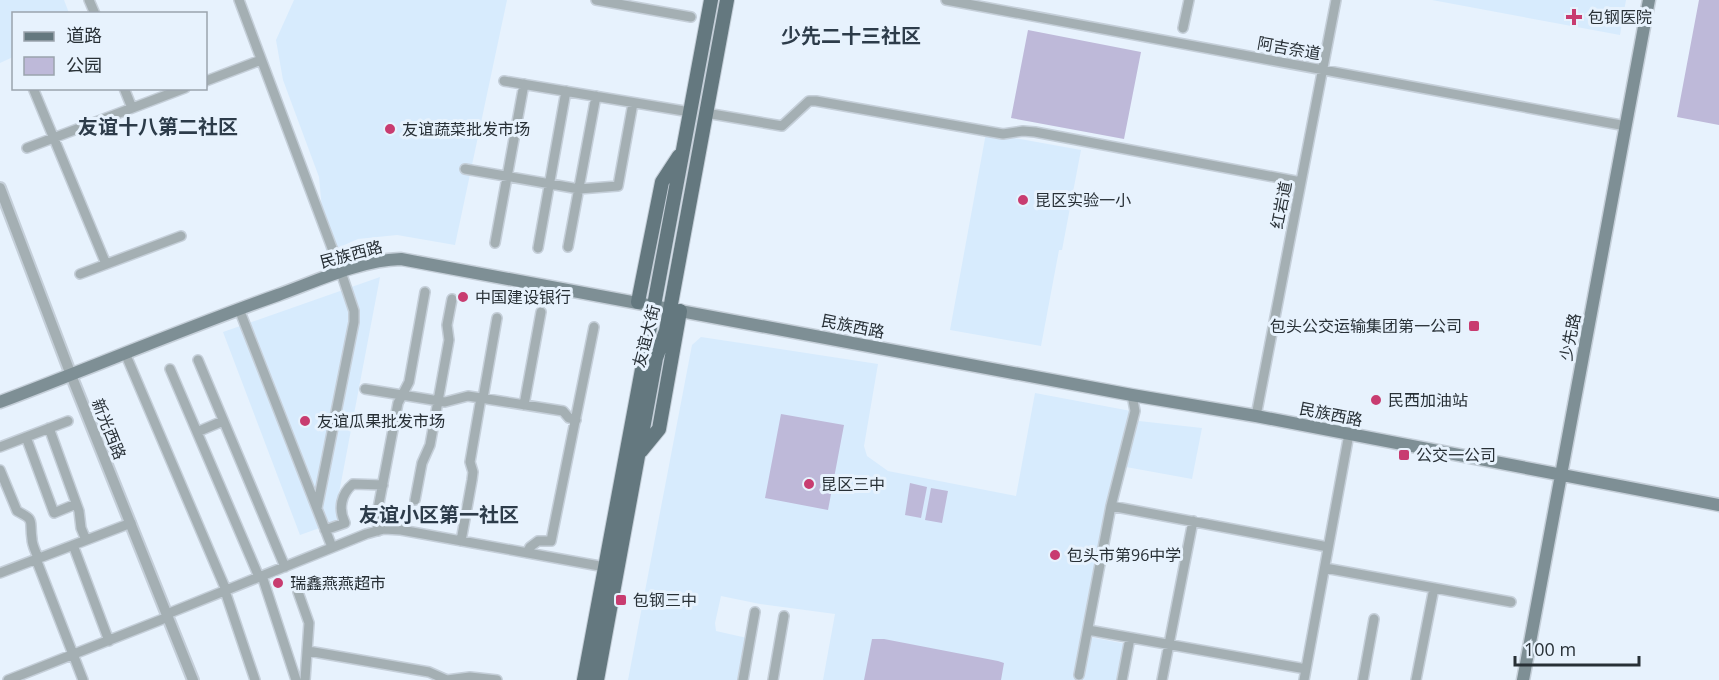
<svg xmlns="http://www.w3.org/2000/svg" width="1719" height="680" font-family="'Open Sans','Noto Sans SC',sans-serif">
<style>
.built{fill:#d7ebfd}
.green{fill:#beb9d9}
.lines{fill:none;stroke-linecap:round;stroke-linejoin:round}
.minor-casing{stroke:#c5cfd9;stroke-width:12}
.tertiary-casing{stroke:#c5cfd9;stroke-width:14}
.secondary-casing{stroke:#c5cfd9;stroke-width:15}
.primary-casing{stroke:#c5cfd9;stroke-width:16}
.minor{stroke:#a4afb3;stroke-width:9}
.tertiary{stroke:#a4afb3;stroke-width:10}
.secondary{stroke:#7e8f95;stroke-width:12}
.primary{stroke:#64787f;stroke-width:14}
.poi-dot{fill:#c83c70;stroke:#e7f2fd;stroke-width:2}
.labels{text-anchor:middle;stroke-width:6;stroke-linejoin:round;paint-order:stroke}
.poi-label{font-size:16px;fill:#283036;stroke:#e7f2fd;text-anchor:start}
.street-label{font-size:16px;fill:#283036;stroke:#e7f2fd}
.quarter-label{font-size:20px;font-weight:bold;fill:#2d3c4a;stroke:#e7f2fd}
</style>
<rect width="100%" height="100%" fill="#e7f2fd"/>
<path class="built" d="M0,0H64L69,13L14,14L13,57L0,63Z
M294,0H507L455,245L397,235L358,239L326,253L319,177L283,80L276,40Z
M1432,0H1626L1620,35Z
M986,133L1081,150L1062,250H1059L1041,346L950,330Z
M380,277L336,509L339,521L300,535L223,332Z
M701,337L878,364L864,446L867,456L888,471L1016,496L1035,393L1131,411L1130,420L1202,428L1192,479L1126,467L1128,432L1090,637L1132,645L1126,680H823L835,614L760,604L721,596L715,623L716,631L747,638L739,680H628L692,345Z"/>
<path class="green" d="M1699,0H1719V125L1677,117Z
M1028,30L1141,52L1124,139L1011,118Z
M781,414L844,425L828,510L765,498Z
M910,483L927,487L921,518L905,515Z
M931,488L948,491L942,523L925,520Z
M872,639H884L998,661L1004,663L1001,680H864Z"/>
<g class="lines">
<g class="minor-casing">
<path id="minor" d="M89,0L95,14
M239,0L341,272L354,311V322L317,508
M596,0L691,17
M946,0L1626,126
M1183,28L1189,0
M206,81L261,60
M504,81L690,112
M33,88L106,264
M124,88L132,108
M706,113L782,126L809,101H816L1003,134L1023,131L1035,132L1301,182
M27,148L185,88
M465,169L579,189L618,186L633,103
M495,243L524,84
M568,247L596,96
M538,248L566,91
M80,274L181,236
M239,309L332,547
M125,353L226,590
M198,360L285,567
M170,369L259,577
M365,389L445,402L468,396L563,411L569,418L576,420
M483,398L497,318
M524,405L541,312
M1256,416L1336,0
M49,428L79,511L81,528L86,540
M197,432L223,421
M26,437L54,513L76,504
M0,447L68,421
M0,470L17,511C36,521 29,519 32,539C32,545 36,552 38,558
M415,500L422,463L430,445L438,401L449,340L447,325L452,299
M1111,506L1328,547
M325,530L345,523C338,509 341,494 353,484L383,485
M378,531L377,514L398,403L409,382L425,292
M461,541L472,480L473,472L470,462L481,398
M73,545L109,641
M527,553L530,547L538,541H551L594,327
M36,559L83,680
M1325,568L1511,602
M0,573L131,523
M262,576L296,680
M225,591L255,680
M298,592L309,623L305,680
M167,614L366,534L384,529L401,530L605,567
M1088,630L1306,669
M308,651L429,672L447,680L470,677L497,680
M1079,675L1111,506L1135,411L1132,395
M8,680L168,617
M743,680L755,612
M773,680L784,616
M1122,680L1130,638
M1162,680L1193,521
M1304,680L1349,434
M1363,680L1374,619
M1416,680L1434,588"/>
</g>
<g class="tertiary-casing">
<path id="tertiary" d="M0,188L71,375L193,680"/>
</g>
<g class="secondary-casing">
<path id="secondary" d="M0,402C93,367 185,328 278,295C317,281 360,260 401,259L1132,395L1256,416L1719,505
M1523,680L1649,0"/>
</g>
<g class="primary-casing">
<path id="primary" d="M638,302L662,182L679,156
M641,451L659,429L680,311
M584,680L711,0
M597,680L656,358L666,331L727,0"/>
</g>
<use href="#minor" class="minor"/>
<use href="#tertiary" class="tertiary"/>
<use href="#secondary" class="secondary"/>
<use href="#primary" class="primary"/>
</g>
<g class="poi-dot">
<path d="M1571 8h6v6h6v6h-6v6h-6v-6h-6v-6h6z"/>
<circle cx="390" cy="129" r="6"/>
<circle cx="1023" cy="200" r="6"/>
<circle cx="463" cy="297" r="6"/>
<rect x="1468" y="320" width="12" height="12" rx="3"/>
<circle cx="1376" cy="400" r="6"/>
<circle cx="305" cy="421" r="6"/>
<rect x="1398" y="449" width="12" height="12" rx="3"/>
<circle cx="809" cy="484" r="6"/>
<circle cx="1055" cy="555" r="6"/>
<circle cx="278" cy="583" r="6"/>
<rect x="615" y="594" width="12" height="12" rx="3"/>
</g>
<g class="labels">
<g class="poi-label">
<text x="1588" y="23">包钢医院</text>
<text x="402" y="135">友谊蔬菜批发市场</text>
<text x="1035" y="206">昆区实验一小</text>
<text x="475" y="303">中国建设银行</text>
<text x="1462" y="332" text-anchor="end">包头公交运输集团第一公司</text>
<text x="1388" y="406">民西加油站</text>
<text x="317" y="427">友谊瓜果批发市场</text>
<text x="1416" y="461">公交一公司</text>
<text x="821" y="490">昆区三中</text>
<text x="1067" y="561">包头市第96中学</text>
<text x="290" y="589">瑞鑫燕燕超市</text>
<text x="633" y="606">包钢三中</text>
</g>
<g class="street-label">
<text transform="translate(1289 48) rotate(10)" y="6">阿吉奈道</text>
<text transform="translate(1281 205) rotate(-79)" y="6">红岩道</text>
<text transform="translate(351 254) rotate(-15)" y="6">民族西路</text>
<text transform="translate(853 326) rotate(11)" y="6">民族西路</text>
<text transform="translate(646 336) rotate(-76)" y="6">友谊大街</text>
<text transform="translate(1570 337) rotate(-79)" y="6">少先路</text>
<text transform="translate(1331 414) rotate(11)" y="6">民族西路</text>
<text transform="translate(109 429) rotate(68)" y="6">新光西路</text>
</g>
<g class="quarter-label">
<text x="851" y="43">少先二十三社区</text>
<text x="158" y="134">友谊十八第二社区</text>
<text x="439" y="522">友谊小区第一社区</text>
</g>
</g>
<rect x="12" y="12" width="195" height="78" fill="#e7f2fd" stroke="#9ba4ad" stroke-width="1.5"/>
<rect x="24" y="32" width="30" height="9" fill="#64787f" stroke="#9ba4ad" stroke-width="1.5"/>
<text x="66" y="42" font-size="18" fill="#283036">道路</text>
<rect x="24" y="57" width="30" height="18" fill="#beb9d9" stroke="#9ba4ad" stroke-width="1.5"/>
<text x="66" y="72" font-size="18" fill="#283036">公园</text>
<path d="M1515 656v9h124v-9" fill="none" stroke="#283036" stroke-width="3"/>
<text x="1524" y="656" font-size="18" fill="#283036" stroke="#e7f2fd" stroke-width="4.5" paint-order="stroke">100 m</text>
</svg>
